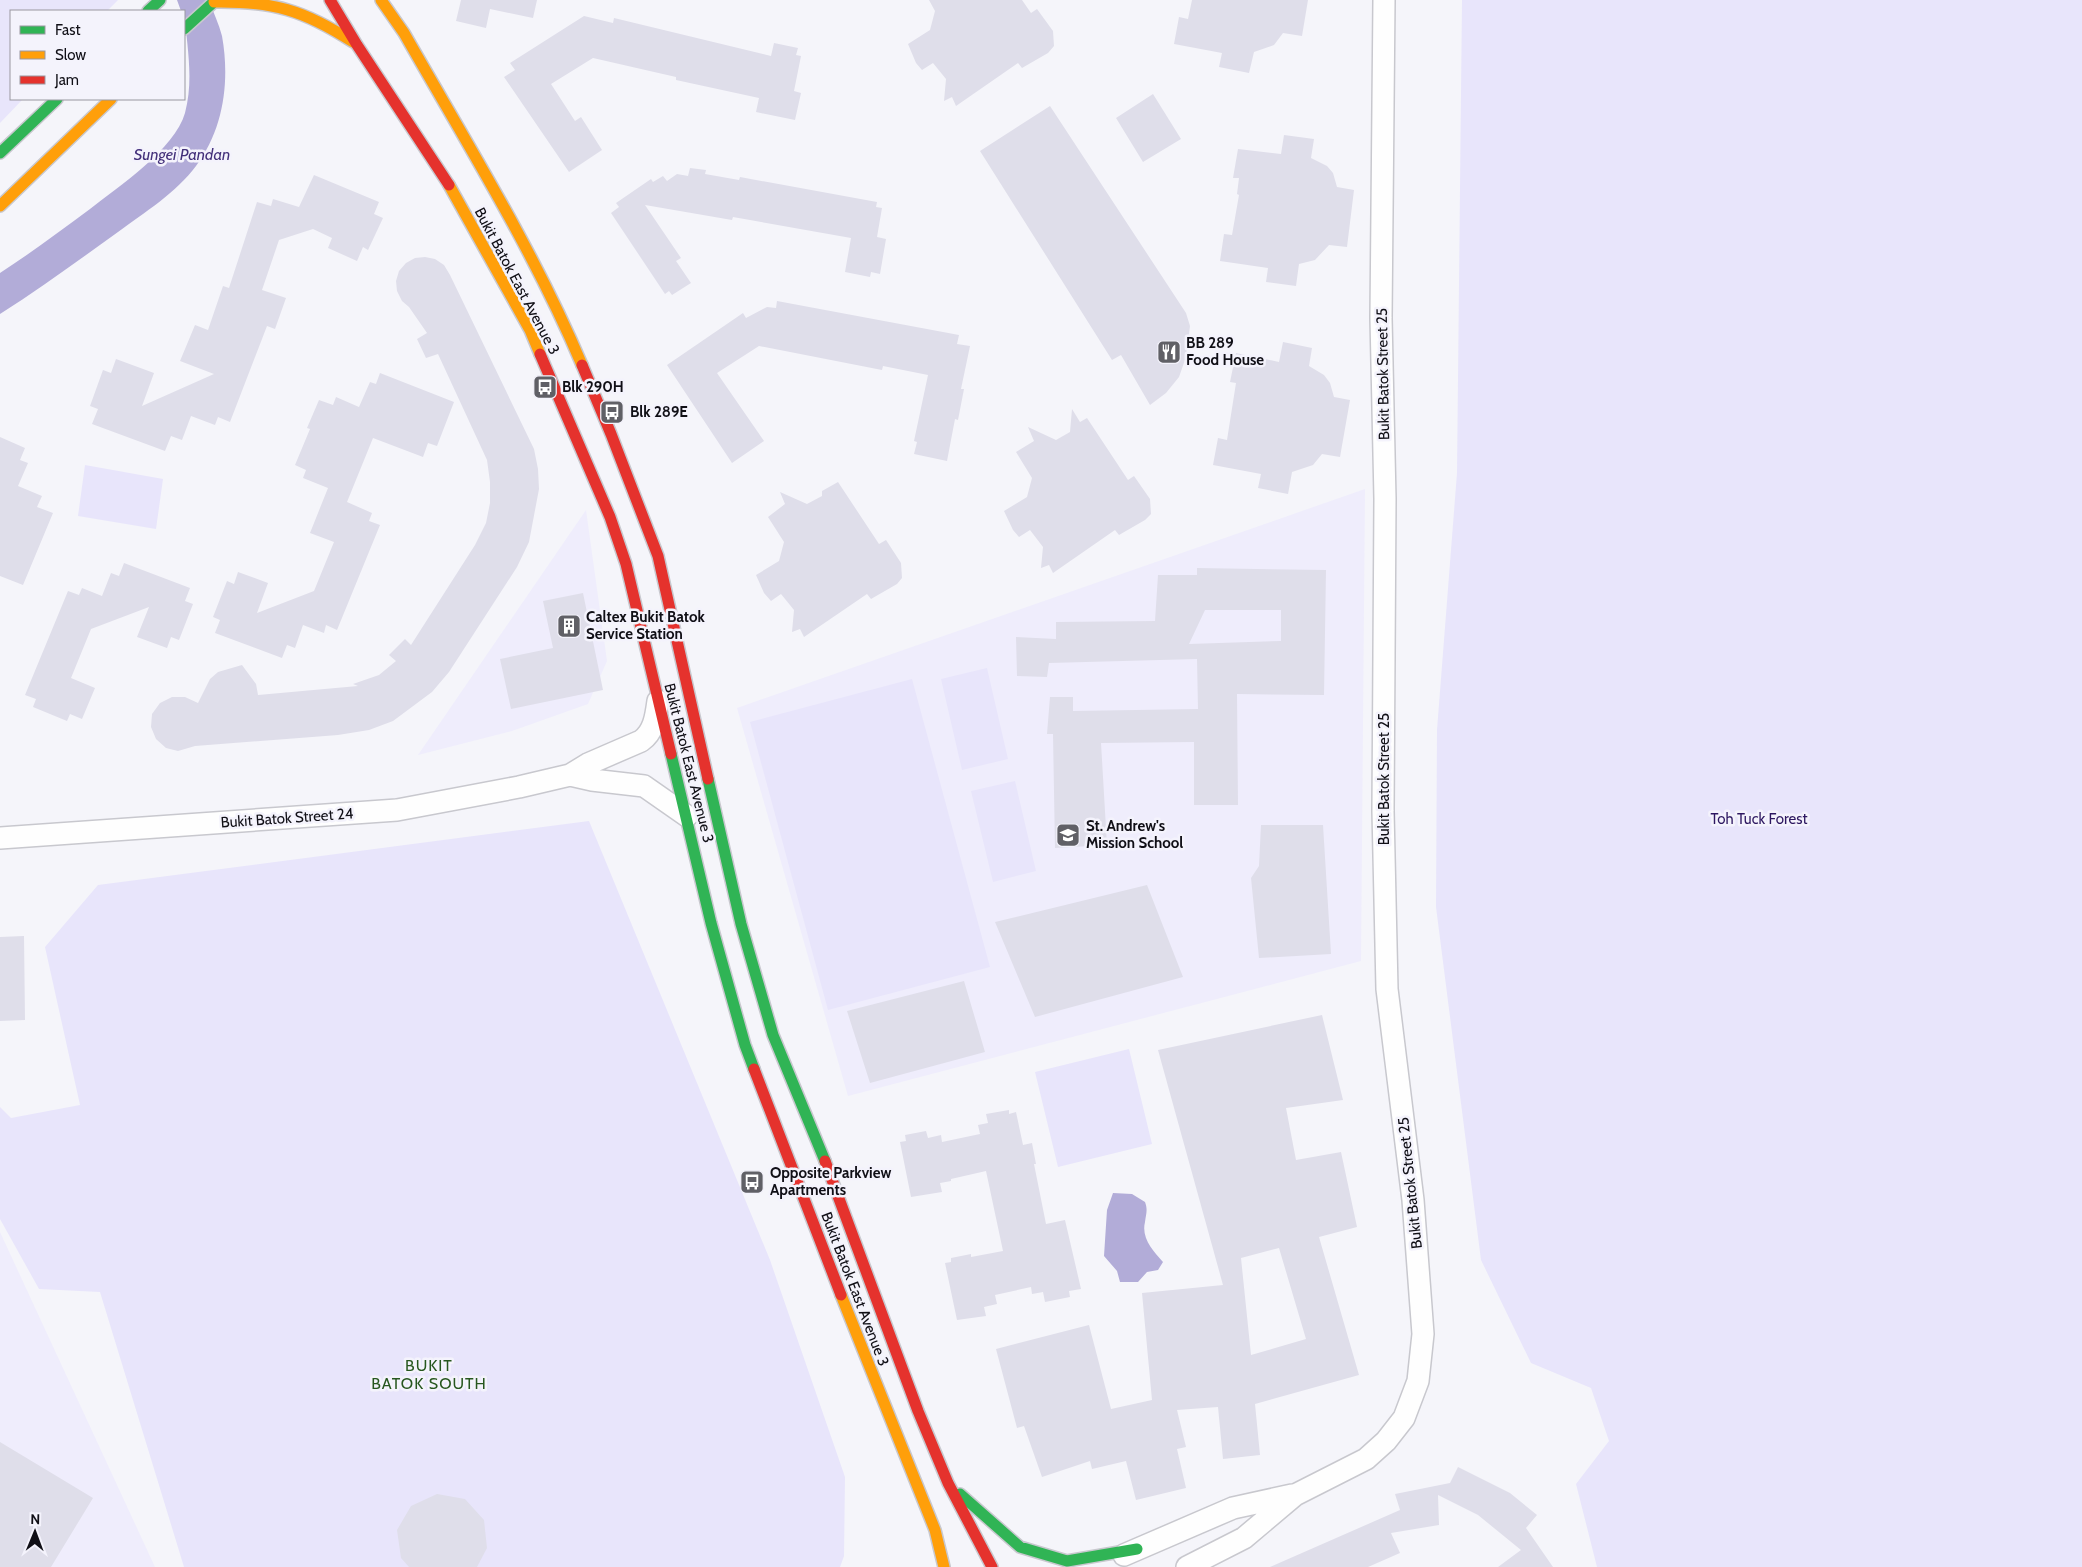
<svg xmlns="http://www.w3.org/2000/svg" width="2082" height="1567" font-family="Cabin,sans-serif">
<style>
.built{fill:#efedfc}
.green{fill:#e8e5fb}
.water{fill:#b2acd8}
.building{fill:#dfdeea;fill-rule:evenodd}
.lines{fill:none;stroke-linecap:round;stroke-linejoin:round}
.street-casing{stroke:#c8c8ce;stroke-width:24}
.fast-casing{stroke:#c8c8ce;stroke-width:14}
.slow-casing{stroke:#c8c8ce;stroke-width:14}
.jam-casing{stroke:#c8c8ce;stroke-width:14}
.street{stroke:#fefefe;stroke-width:21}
.fast{stroke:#30b455;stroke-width:11}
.slow{stroke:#ff9f0a;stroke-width:11}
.jam{stroke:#e5322d;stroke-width:11}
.labels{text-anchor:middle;stroke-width:5;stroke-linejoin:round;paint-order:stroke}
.street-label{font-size:15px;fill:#100f16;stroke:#f4f3fc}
.poi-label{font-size:15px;font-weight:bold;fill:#100f16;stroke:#f4f3fc;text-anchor:start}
.park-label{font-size:15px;fill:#2e1861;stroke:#f4f3fc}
.water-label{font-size:16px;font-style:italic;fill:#43307a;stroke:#f4f3fc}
.neighbourhood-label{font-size:16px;letter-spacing:1px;fill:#27571f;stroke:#f4f3fc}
</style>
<rect width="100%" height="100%" fill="#f5f5fa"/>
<path class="built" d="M1365,489L1361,961L848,1096L737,708Z
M586,510L607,661L588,704L512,731L418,755Z
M0,1232L155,1567H0Z"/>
<path class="green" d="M0,0H118L107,11H11V99H23L0,123Z
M1462,0H2082V1567H1597L1576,1484L1609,1441L1591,1388L1531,1363L1481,1260L1436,907L1437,730L1457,473Z
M85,465L163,479L156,529L78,516Z
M987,668L1008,759L962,770L941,679Z
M912,679L990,967L828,1010L750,722Z
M1015,781L1036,871L993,882L971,791Z
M589,821L770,1260L845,1477L844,1556L840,1567H184L100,1292L39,1289L0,1219V1107L11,1118L80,1105L45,947L98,885Z
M1129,1049L1152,1144L1058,1167L1035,1072Z"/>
<path class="water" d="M177,0H209C213,12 219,24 222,36C230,80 224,129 196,166C177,192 144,213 118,232C79,260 41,288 0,314V273C31,253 60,231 90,209C118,187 175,149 185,113C194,79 187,46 184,11H181Z
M1113,1193L1132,1194L1145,1202C1148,1210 1146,1214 1145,1222C1141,1238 1153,1251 1163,1262L1158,1270L1147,1272L1138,1282H1120L1117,1271L1104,1256L1107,1210Z"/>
<path class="building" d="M461,0H537L533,18L490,9L486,28L456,21Z
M929,0H1022L1031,13L1037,9L1053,31L1054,46L1048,53L1022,68L1018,63L956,106L952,97L944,101L946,79L933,63L922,70L916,63L908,44L930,30L935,11Z
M1192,0H1308L1302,36L1283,33L1274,45L1254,52L1249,73L1219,67L1222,53L1174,44L1179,17L1188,19Z
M584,16L613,23L614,18L771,56L774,43L798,48L796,55L801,56L794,91L801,93L795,120L756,112L759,98L676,80V77L593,58L551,84L575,121L581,117L602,150L569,172L504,77L515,70L510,63Z
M1153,94L1181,139L1143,162L1116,118Z
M1050,106L1186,313L1190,326L1186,357L1179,377L1166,393L1150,405L1121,355L1112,360L980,151Z
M1284,135L1314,139L1311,158L1327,166L1333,173L1337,187L1354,190L1347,247L1329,245L1315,260L1299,264L1296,286L1266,282L1268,268L1220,261L1224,234L1232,235L1239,195L1237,194L1239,178H1233L1238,149L1281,154Z
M690,168L706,170L705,174L739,180L740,177L877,202L876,207L882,208L877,237L886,239L880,274L871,272L870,277L845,272L851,238L733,217L732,220L645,205L681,258L676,261L691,283L672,295L669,291L665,294L611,213L619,207L616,203L651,179L653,182L663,176L667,181L677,174L688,176Z
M314,175L379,202L374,214L383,218L368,250L363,247L357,261L328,248L332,238L313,229L279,240L262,290L286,298L275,329L267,326L230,422L218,417L215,425L191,416L182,440L171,436L165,451L92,424L98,409L90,406L103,370L111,373L116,359L154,373L142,406L214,374L180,361L195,325L208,330L223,286L229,288L257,202L271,206L273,199L299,207Z
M425,257L435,259L444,265L450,275L534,449L538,469L539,489L529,542L517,567L449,672L432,692L393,721L369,730L338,735L195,746L178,751L166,748L156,739L151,727L152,714L160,703L172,697H185L198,703L210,679L218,672L242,665L256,684L258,695L358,686L353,684L379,675L396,661L389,655L405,639L411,645L475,545L486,523L490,503V482L487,460L438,354L426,358L417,339L427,333L409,307L402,301L397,291L396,281L399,271L406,263L415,258Z
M777,301L959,335L957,344L970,346L961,389H964L958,420L955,419L947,461L914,454L917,442L914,441L928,375L883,366L882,370L759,346L717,373L764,441L732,463L667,365L743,313L746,318L767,307L776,308Z
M1283,342L1312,348L1309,366L1324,375L1330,383L1334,397L1350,400L1340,457L1322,454L1313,465L1292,472L1288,494L1258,488L1261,474L1213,465L1218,438L1227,440L1236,383L1230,382L1236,353L1279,362Z
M380,373L454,402L437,446L428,443L423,457L373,438L347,502L372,513L369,521L380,525L337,630L326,625L324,633L303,625L295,648L287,645L282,658L215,633L220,620L213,617L227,581L234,584L238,572L268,583L257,613L314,591L334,542L310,533L328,488L303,478L306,470L295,465L310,429L307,428L319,400L333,405L336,397L359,407L370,382L376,384Z
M1072,409L1080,422L1087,418L1128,480L1134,476L1150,499L1151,514L1145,520L1119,535L1115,530L1053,573L1049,565L1041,568L1043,547L1030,530L1019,537L1013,530L1004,511L1027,497L1032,478L1016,452L1034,441L1028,427L1056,440L1070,432Z
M0,437L25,448L20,460L28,463L18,486L42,496L37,507L53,513L23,585L0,576Z
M838,482L879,544L886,540L901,563L902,578L897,584L871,599L867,594L804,637L800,629L792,632L794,610L781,594L771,601L764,593L756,575L779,561L784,542L768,517L785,504L780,492L807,504L822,496V491Z
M124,563L190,588L185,601L193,604L179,640L171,637L167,648L137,637L149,607L91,629L71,678L95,688L82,719L70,714L67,721L33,707L36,699L25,695L68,591L79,595L82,588L102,596L111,573L119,576Z
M1197,568L1326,570L1324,695L1237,694L1238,805H1194V742L1101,743L1107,845L1055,848L1053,734H1047L1050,697H1073V711L1198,709L1197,659L1049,663L1047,677L1017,676L1016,637L1056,639V622L1155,621L1158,575H1197ZM1205,610H1281V641L1189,644Z
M583,593L603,690L511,709L500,659L553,648L543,601Z
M1261,825H1323L1331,954L1259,958L1251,878L1259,866Z
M1147,885L1183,977L1035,1017L995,922Z
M24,936L25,1020L0,1021V937Z
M964,981L985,1052L870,1083L847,1011Z
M1322,1015L1343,1100L1286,1108L1296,1160L1341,1152L1357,1227L1319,1237L1359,1375L1255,1404L1260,1455L1223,1459L1218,1407L1177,1410L1186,1447L1177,1449L1186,1488L1136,1500L1126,1461L1092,1469L1090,1461L1042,1477L1024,1426L1017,1428L996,1349L1089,1325L1111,1409L1152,1400L1142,1293L1223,1285L1158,1050ZM1279,1248L1306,1339L1251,1355L1241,1258Z
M1009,1110V1114L1016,1112L1023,1145L1032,1143L1036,1164H1034L1046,1224L1065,1220L1081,1289L1069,1291L1070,1297L1045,1302L1043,1292L1032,1294L1031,1287L995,1295L997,1304L984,1307L986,1316L957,1320L945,1263L951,1262V1258L971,1254V1257L1003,1251L986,1171L951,1179V1181L940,1183L942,1192L911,1197L900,1142L906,1141L905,1135L926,1131L928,1138L941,1135L942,1142L980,1134L978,1125L988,1123L986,1114Z
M0,1442L93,1498L51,1567H0Z
M1458,1467L1510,1493L1537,1515L1526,1528L1553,1567H1498L1521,1550L1478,1515L1438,1495L1439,1525L1391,1533L1400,1553L1368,1567H1270L1400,1510L1395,1494L1450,1483Z
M437,1494L465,1499L484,1520L487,1548L477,1567H409L401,1558L397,1530L411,1506Z"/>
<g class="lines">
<g class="street-casing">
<path id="street" d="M570,775L592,780L644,786L687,816
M0,838L397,810L519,787L570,775L588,764L641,741C654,732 656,716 658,701
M1124,1555L1233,1508L1292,1495
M1187,1567L1244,1538L1295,1495L1366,1459L1386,1441L1404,1418L1418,1381L1423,1334L1413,1200L1387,989L1383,811L1385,499L1381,318L1384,0"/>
</g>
<g class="fast-casing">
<path id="fast" d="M148,11L160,0
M184,29L216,0
M0,153L57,99
M671,754L711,923L745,1045L754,1069
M708,779L741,924L773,1035L825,1161
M960,1494L1020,1547L1067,1561L1137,1549"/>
</g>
<g class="slow-casing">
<path id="slow" d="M381,0L404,33C466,142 533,249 582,365
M214,2C272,1 304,10 353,42
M449,185L530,330L540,354
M0,206L111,99
M841,1295L935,1530L944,1567"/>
</g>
<g class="jam-casing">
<path id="jam" d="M330,0L357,45L449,185
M540,354L610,517L626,564L671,754
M582,365L611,434L658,556L708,779
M754,1069L841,1295
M825,1161L918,1411L948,1483L992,1567"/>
</g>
<use href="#street" class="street"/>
<use href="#fast" class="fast"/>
<use href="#slow" class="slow"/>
<use href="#jam" class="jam"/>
</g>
<defs>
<g id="restaurant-square" transform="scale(1.25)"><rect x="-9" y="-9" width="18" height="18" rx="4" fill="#606066" stroke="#f4f3fc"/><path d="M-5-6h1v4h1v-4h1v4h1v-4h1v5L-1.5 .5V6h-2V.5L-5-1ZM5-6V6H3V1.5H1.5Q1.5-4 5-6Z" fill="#fff"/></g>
<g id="bus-square" transform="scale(1.25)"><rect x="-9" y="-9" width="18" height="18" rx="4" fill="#606066" stroke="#f4f3fc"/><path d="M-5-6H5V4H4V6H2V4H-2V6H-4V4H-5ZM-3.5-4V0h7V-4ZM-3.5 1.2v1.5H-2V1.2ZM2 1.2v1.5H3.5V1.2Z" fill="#fff"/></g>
<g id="building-square" transform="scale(1.25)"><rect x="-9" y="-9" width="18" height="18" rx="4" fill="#606066" stroke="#f4f3fc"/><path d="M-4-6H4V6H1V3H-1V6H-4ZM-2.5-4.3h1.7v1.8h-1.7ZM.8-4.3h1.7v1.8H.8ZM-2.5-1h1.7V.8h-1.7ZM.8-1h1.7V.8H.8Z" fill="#fff"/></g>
<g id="school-square" transform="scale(1.25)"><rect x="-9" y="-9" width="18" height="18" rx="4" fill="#606066" stroke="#f4f3fc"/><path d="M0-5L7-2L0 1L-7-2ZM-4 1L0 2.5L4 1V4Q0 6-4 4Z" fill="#fff"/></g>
</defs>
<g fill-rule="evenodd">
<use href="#restaurant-square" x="1169" y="352"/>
<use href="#bus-square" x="545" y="387"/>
<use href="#bus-square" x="612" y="412"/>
<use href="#building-square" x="569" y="626"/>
<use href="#school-square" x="1068" y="835"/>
<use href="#bus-square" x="752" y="1182"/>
</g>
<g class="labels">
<g class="street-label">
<text transform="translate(517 281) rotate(62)" y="5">Bukit Batok East Avenue 3</text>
<text transform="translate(1383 374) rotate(-91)" y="5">Bukit Batok Street 25</text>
<text transform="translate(689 763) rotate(76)" y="5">Bukit Batok East Avenue 3</text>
<text transform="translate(1384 779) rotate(-90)" y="5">Bukit Batok Street 25</text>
<text transform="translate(287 818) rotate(-4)" y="5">Bukit Batok Street 24</text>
<text transform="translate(1410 1183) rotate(-96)" y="5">Bukit Batok Street 25</text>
<text transform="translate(855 1289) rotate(69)" y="5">Bukit Batok East Avenue 3</text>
</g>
<g class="poi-label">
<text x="1186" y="348">BB 289<tspan x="1186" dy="17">Food House</tspan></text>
<text x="562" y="392">Blk 290H</text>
<text x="630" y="417">Blk 289E</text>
<text x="586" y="622">Caltex Bukit Batok<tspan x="586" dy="17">Service Station</tspan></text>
<text x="1086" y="831">St. Andrew's<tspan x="1086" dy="17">Mission School</tspan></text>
<text x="770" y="1178">Opposite Parkview<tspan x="770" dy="17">Apartments</tspan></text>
</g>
<g class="park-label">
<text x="1759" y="824">Toh Tuck Forest</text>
</g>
<g class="water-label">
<text x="182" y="160">Sungei Pandan</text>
</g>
<g class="neighbourhood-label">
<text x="429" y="1371">BUKIT<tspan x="429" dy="18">BATOK SOUTH</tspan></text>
</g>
</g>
<rect x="10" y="10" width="175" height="90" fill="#f4f3fc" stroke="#9998a0"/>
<rect x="20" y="26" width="25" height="8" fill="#30b455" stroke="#9998a0"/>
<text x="55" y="35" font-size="15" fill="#100f16">Fast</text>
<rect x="20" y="51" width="25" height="8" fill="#ff9f0a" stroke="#9998a0"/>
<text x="55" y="60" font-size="15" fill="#100f16">Slow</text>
<rect x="20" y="76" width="25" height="8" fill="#e5322d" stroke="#9998a0"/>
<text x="55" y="85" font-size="15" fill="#100f16">Jam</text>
<g transform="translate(35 1532) rotate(1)" stroke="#f4f3fc" stroke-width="4" paint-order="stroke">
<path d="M0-4L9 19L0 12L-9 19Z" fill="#100f16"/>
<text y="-8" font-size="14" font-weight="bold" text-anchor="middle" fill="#100f16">N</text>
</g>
</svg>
